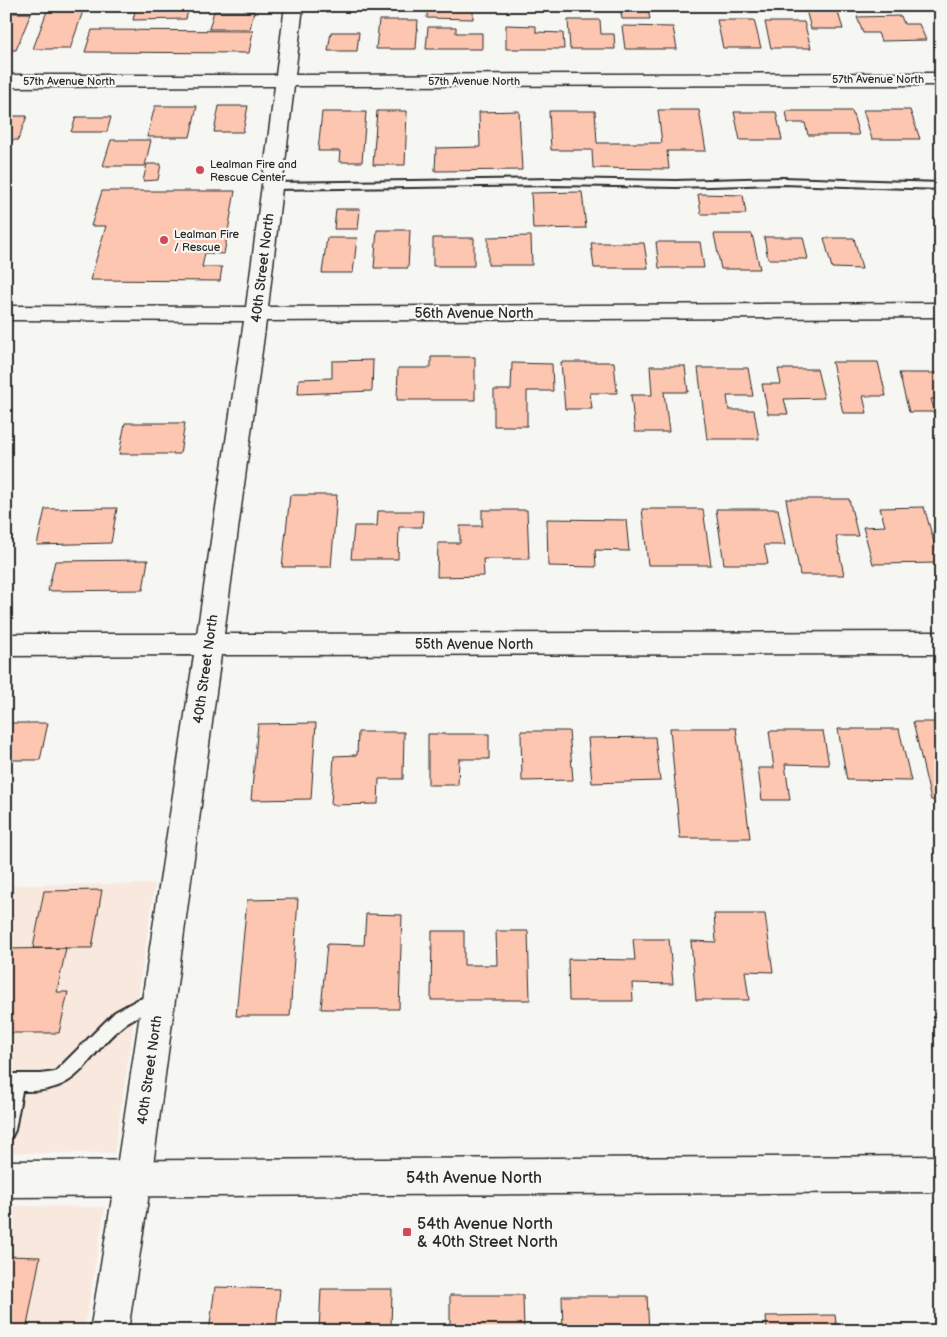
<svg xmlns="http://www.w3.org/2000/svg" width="947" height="1337" font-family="'Balsamiq Sans',sans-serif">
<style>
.built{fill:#f8e8de}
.building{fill:#fdc6b0;stroke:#2b2b2b}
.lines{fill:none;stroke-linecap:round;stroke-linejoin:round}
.lane-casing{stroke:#2b2b2b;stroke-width:4}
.street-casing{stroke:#2b2b2b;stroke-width:3}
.secondary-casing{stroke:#2b2b2b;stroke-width:3}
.lane{fill:#f6f6f2;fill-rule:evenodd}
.street{fill:#f6f6f2;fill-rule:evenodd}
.secondary{fill:#f6f6f2;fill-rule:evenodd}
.poi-dot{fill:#d1495b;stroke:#f6f6f2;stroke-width:2}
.labels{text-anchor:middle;stroke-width:4.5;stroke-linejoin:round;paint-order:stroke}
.far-street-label{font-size:11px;fill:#2b2b2b;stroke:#f6f6f2}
.far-poi-label{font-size:11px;fill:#2b2b2b;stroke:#f6f6f2;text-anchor:start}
.street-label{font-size:14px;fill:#2b2b2b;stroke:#f6f6f2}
.near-street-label{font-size:16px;fill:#2b2b2b;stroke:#f6f6f2}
.near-poi-label{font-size:16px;fill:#2b2b2b;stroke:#f6f6f2;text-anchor:start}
</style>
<rect width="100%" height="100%" fill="#f6f6f2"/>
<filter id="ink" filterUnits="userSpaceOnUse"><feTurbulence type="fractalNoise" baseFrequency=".02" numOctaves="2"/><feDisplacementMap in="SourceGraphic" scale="10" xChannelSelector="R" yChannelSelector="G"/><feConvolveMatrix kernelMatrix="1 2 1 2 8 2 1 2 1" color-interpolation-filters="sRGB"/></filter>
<g filter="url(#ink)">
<path class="built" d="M155,884L114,1153H6V885Z
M6,1206L105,1207L84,1331H6Z"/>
<path class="building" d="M119,6H189L186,19L133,20L135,11H118Z
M428,6H473V19L427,18Z
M620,6H647L650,19H622Z
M805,6H836L843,29H811Z
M47,11H83L70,49H33Z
M214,11H254L250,29H209Z
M6,13H31L16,50H6Z
M901,16L904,24H919L926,40L881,41L878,33H863L857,17Z
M379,20H418L416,49H376Z
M568,20H600L601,34H614L615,49H570Z
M717,20H754L761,48H723Z
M765,22H804L811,48H771Z
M506,25L536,26V32L563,33L564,49H506Z
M622,26L673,27L677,49H625Z
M428,27H456V33H482V49H426Z
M92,30L253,31L249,53L85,52Z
M331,32H359L357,51H328Z
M155,106H197L190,137H147Z
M219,106H248L243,132H214Z
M658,110H699L706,151H667L669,169L593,168L592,150H551L549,111H595L597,143H662Z
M863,110H910L920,139H872Z
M377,111H407L405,165H373Z
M519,111L522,170L435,171L436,148L480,147L479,112Z
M786,111H852L859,135H808L805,123H788Z
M322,112H366L362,162H339L340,151H318Z
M734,112H776L782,140H740Z
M6,116H27L18,140H6Z
M76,117H111L107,132H71Z
M111,140H151L145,166H103Z
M147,164H161L158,180L143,181Z
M102,191H235L224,254L205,253L202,267H222L220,281L90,280L106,226H91Z
M582,192L586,228L533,229L531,193Z
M698,194L743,195L746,214H701Z
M336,209H360L358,229H334Z
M934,218H941V239Z
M377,230H410L408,268H374Z
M714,234H752L760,269H721Z
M531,236L532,265H488V237Z
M764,237H803L808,259H768Z
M327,238H357L353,273H322Z
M433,238H474V266H433Z
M824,238H854L862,269L832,268Z
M656,242H700L704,268H659Z
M591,243H644L648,268H594Z
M431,357H475V400H397L398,368H431Z
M373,360L372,391L298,394L299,379L332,378V361Z
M561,362H614L617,393H590L592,409H565Z
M832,362H878L886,396H863L867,413H843Z
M512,363L552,364L553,391H527V426H494V390H511Z
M650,366H685L688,392H664L669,432H635L631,395H652Z
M698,368H748L753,396H727L729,410H754L759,439H707Z
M778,369H817L824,398L784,399L788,414H768L762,384H781Z
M899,373H941V399H931L935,412H909Z
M125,423H185L180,454H119Z
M290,495H337L331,567H282Z
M786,499H849L858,536H836L844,575H800Z
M924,507L940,563L873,564L863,527L885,526L880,508Z
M117,508L111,543L37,545L45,509Z
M642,509H703L711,565H648Z
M716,509H778L785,545H764L768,564H724Z
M482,510H527L529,559H483L484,576L437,577L438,543H460V526H482Z
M378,511H423L422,527H399L398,559H351L354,526H377Z
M547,519L626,520L629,551L595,550L596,567L548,566Z
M148,560L143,590L48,591L55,561Z
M913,722H941V801L931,800Z
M6,723H48L40,760H6Z
M316,723L311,799L251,800L258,724Z
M670,728H736L750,838H680Z
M838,729H899L911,781L847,780Z
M521,731H569L573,780L522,781Z
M769,731H823L829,765L785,764L790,800H762L758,768H774Z
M358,732H404L403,779H379L378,804L331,805L334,756L357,755Z
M428,734H489V759H459L458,785H428Z
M655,737L660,781L592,783L588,738Z
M102,890L92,948H33L44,891Z
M298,899L290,1016H236L247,900Z
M366,914L402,915L399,1009H321L327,944L364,945Z
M714,914H765L773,972L745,971L749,1000H696L691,941L716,942Z
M432,931H464V965H497L496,931H528L530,1000H431Z
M633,939H669L673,984L632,983L633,1001H569L568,959L635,960Z
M66,948L57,992H68L59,1033H6V949Z
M6,1256L40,1257L26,1331H6Z
M215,1287L280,1289L276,1331H209Z
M321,1289H392L391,1331H319Z
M450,1295H523L524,1331H450Z
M562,1296H647L649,1331H563Z
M835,1315L837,1331H767L766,1316Z"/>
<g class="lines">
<g class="lane-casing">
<path id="lane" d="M782,178L941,183V189L782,184L676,187L554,185L272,189L267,186L272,183L554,179L676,181Z
M158,993L164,996L166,1001L164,1006C150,1012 137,1015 125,1024C83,1056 85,1093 22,1091L15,1130L12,1136L6,1138V1074H41L55,1072L115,1012L137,1000Z"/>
</g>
<g class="street-casing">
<path id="street" d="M285,6H303L295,75L941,73V85L294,86L268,307L941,303V317L266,321L224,634L941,632V654L221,655L151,1180L128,1331H90L115,1180L194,655L6,656V634H197L244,321L6,320V306L246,307L275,86L6,87V75H276Z"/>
</g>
<g class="secondary-casing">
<path id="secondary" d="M941,1156V1192L6,1197V1161Z"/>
</g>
<use href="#lane" class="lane"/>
<use href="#street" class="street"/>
<use href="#secondary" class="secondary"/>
</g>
</g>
<g class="poi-dot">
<circle cx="200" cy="170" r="5"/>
<circle cx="164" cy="240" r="5"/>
<rect x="402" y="1227" width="10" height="10" rx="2.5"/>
</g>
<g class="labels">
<g class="far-street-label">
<text x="878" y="83">57th Avenue North</text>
<text x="69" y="85">57th Avenue North</text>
<text x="474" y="85">57th Avenue North</text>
</g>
<g class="far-poi-label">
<text x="210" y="168">Lealman Fire and<tspan x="210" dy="13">Rescue Center</tspan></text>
<text x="174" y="238">Lealman Fire<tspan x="174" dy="13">/ Rescue</tspan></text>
</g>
<g class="street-label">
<text transform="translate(262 268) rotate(-83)" y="5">40th Street North</text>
<text x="474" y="318">56th Avenue North</text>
<text x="474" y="649">55th Avenue North</text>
<text transform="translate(205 669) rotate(-82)" y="5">40th Street North</text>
<text transform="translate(149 1070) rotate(-82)" y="5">40th Street North</text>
</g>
<g class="near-street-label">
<text x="474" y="1183">54th Avenue North</text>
</g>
<g class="near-poi-label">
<text x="417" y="1229">54th Avenue North<tspan x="417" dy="18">&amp; 40th Street North</tspan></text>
</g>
</g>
<rect width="947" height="1337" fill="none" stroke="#f6f6f2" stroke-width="25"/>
<rect x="12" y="12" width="922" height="1312" fill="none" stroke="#2b2b2b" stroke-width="2" filter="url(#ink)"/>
</svg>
